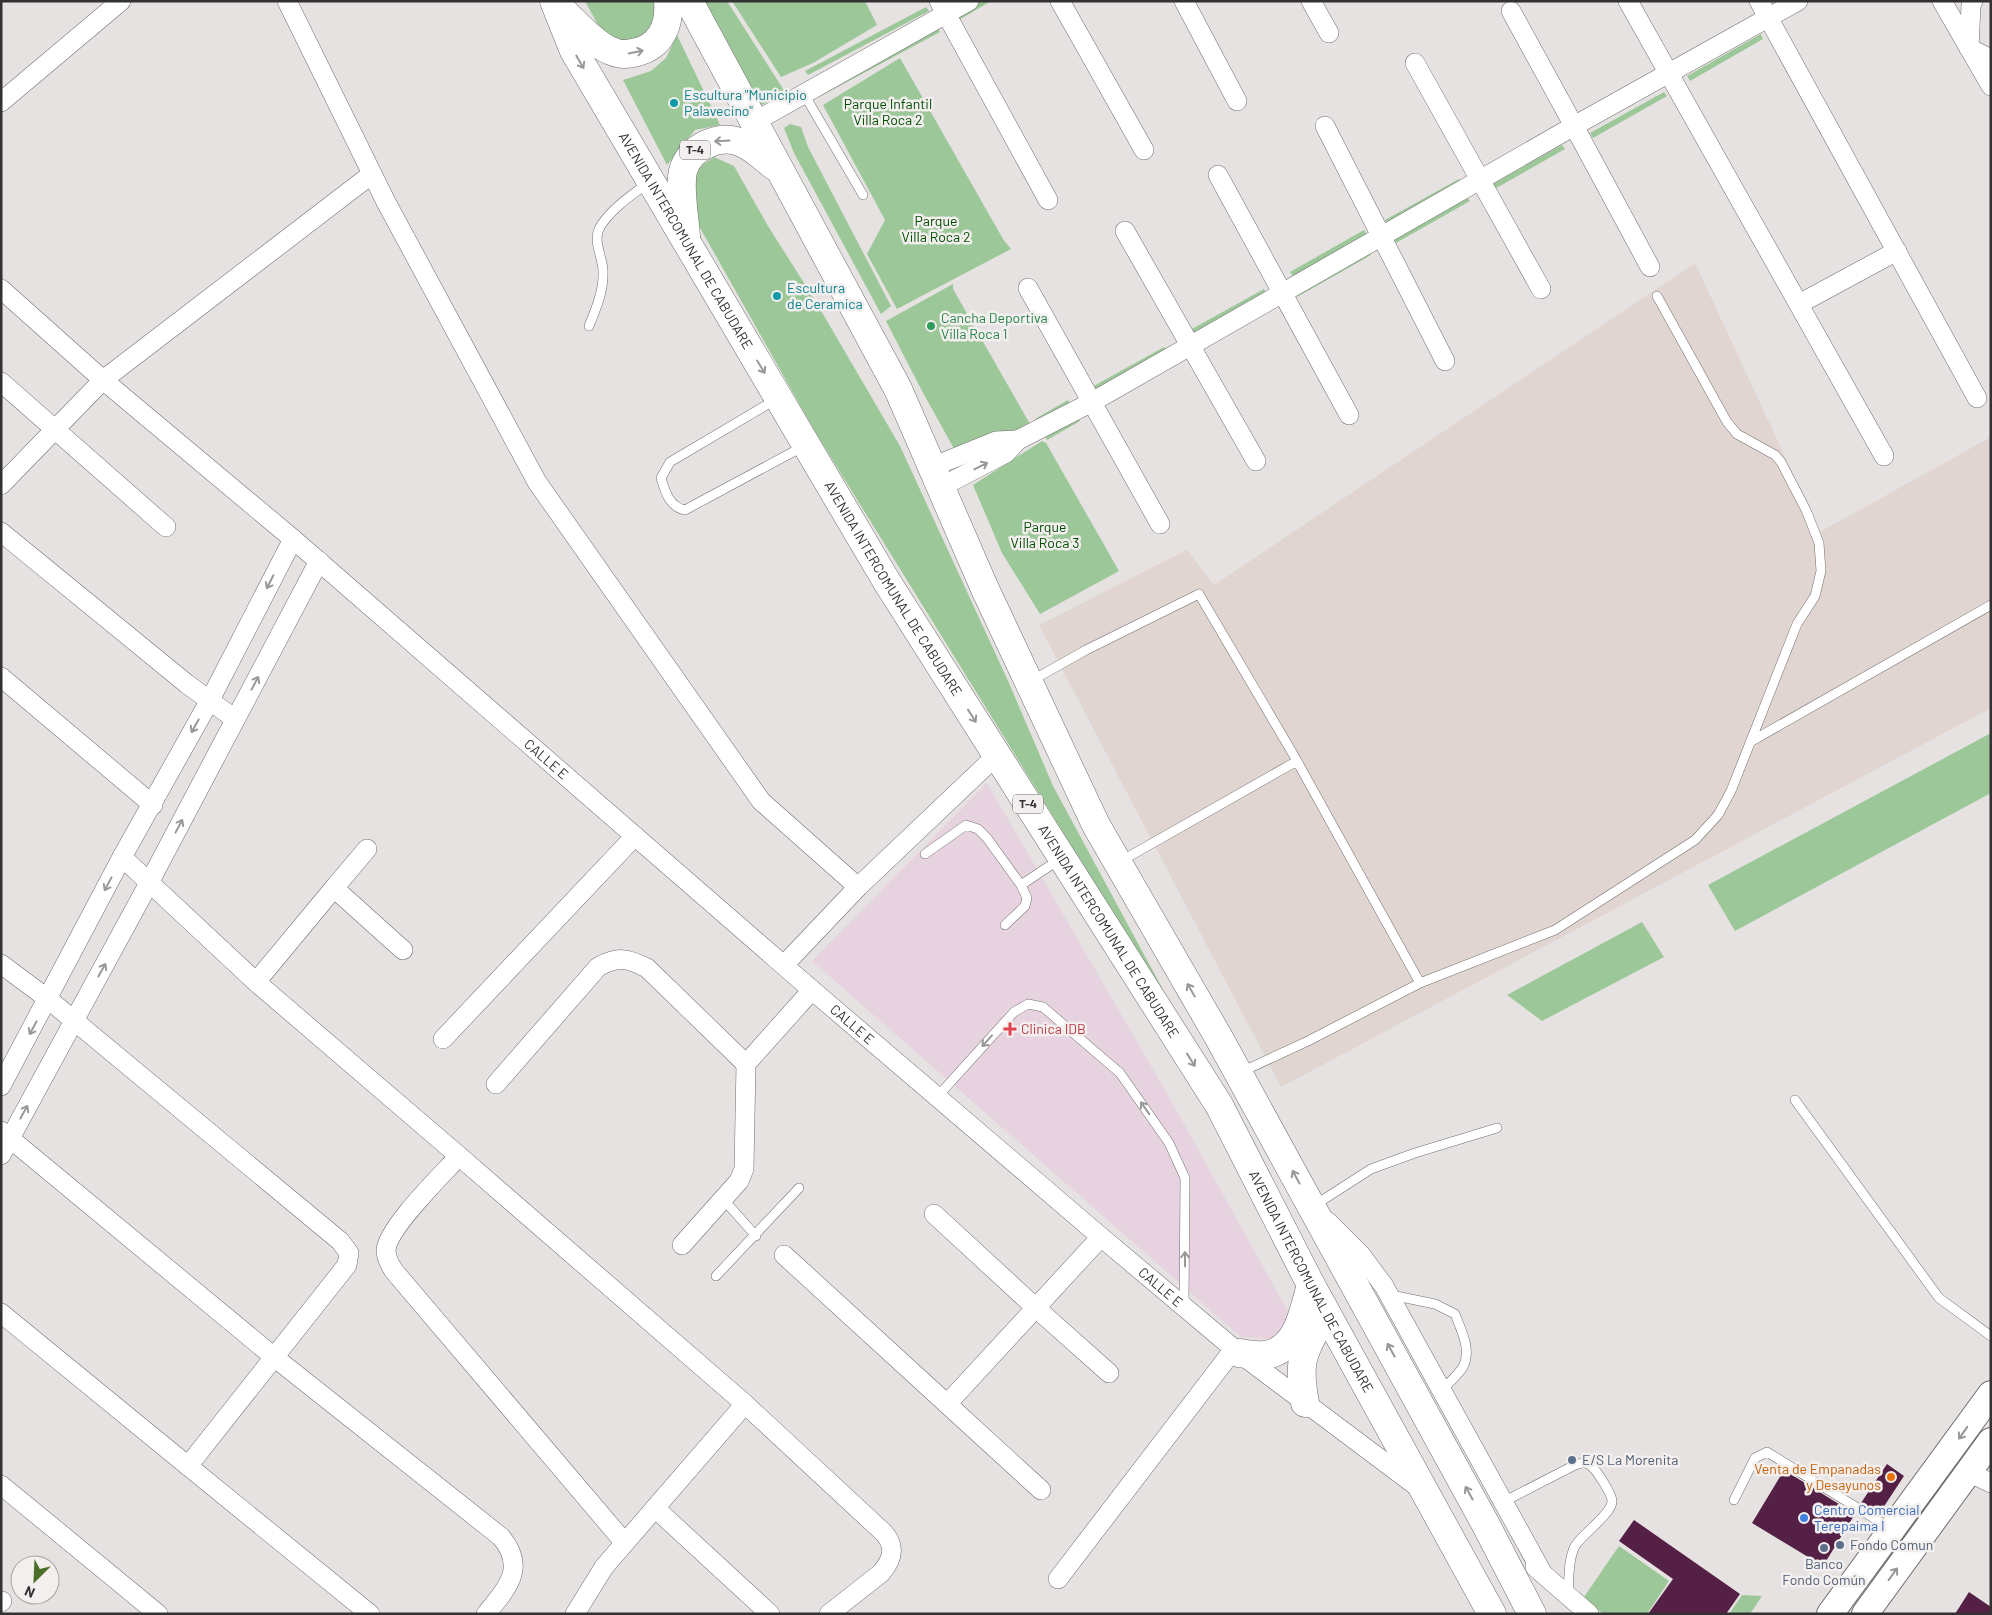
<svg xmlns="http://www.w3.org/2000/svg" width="1992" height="1615" font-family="Barlow,sans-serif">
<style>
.built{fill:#e0d5d0}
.medical{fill:#e7d2e0}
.green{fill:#9cc899}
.building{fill:#552046}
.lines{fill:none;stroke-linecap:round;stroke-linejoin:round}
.lane-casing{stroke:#726e6d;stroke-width:10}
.street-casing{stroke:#726e6d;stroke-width:20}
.secondary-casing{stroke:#726e6d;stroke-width:28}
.highway-casing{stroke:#726e6d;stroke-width:29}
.lane{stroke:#fff;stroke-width:9}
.street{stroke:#fff;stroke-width:19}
.secondary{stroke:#fff;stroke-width:26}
.highway{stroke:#fff;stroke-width:28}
.oneway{stroke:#999898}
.culture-dot{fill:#0f9aa8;stroke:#f3efee;stroke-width:2}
.leisure-dot{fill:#2e9e5b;stroke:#f3efee;stroke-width:2}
.health-dot{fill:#e0444e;stroke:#f3efee;stroke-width:2}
.service-dot{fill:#5c6f8a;stroke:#f3efee;stroke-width:2}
.food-dot{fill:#e8710a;stroke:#f3efee;stroke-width:2}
.shop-dot{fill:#3f7fe0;stroke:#f3efee;stroke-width:2}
.labels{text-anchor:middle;stroke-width:5;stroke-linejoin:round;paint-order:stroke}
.shield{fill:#f3efee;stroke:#6d6a6a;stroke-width:1}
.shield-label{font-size:12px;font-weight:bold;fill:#333131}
.culture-label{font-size:14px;fill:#0d838f;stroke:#f3efee;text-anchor:start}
.park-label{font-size:14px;fill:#004e02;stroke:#f3efee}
.street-label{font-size:14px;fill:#333131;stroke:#f3efee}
.leisure-label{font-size:14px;fill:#27864d;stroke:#f3efee;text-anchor:start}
.health-label{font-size:14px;fill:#be3a42;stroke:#f3efee;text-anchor:start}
.service-label{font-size:14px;fill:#4e5e75;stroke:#f3efee;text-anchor:start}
.food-label{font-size:14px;fill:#c56008;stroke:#f3efee;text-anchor:end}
.shop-label{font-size:14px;fill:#366cbe;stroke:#f3efee;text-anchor:start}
</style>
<rect width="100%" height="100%" fill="#e6e2e1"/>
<path class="built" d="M1695,263L1820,532L1991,437V708L1281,1087L1039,625L1187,550L1214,585Z"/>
<path class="medical" d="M987,783L1169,1097L1291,1317L1274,1339L1241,1337L812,961Z"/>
<path class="green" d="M585,1H658L656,24L638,47L605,38Z
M701,1H727L785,92L760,106Z
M732,1H865L877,25L813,63L781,77Z
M979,1H991L954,23L951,18Z
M926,7L929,11L808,75L805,71Z
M937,27L940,32L819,97L817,92Z
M1761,34L1763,39L1690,81L1687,76Z
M677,35L720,125L695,130L667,165L623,80L651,71L666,58Z
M900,58L1003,239L1011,249L897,309L867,254L885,220L823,105Z
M1664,92L1667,96L1593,138L1590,133Z
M790,124L801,127L808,147L891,306L881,314L794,153L784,128Z
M1562,145L1565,149L1491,191L1489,186Z
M714,157L734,166L768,226L816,302L900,446L1009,683L1053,786L1181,1023L814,430L699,226L694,207L693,171Z
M1459,179L1462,183L1388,225L1385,220Z
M1467,197L1470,201L1396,243L1393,238Z
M1364,230L1367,235L1293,276L1290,272Z
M1368,250L1371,255L1297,297L1294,292Z
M953,284V289L1030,424L962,463L922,391L886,321Z
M1264,289L1266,293L1193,335L1190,330Z
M1164,347L1167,351L1093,393L1090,388Z
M1068,400L1071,406L1038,425L1035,419Z
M1077,416L1080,421L1047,440L1044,434Z
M1042,441L1046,443L1119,571L1040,614L1002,553L973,485Z
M1991,733V793L1735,931L1708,885Z
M1642,922L1664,957L1542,1021L1507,995Z
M1619,1546L1669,1581L1647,1614H1603L1584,1597Z
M1742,1595L1762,1596L1750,1614H1729Z"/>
<path class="building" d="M1887,1464L1904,1476L1879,1514L1861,1503Z
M1784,1470L1855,1514L1823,1566L1752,1523Z
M1634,1520L1740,1594L1726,1614H1648L1673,1579L1619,1541Z
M1969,1592L1991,1607V1614H1955Z"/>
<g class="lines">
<g class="lane-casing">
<path id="lane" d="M804,94L863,195
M589,326C596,309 604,290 603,271C603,258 593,242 599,229C608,211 633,194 649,182
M775,400L670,462L661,478C665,491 669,507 685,510L804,446
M1031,681L1086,650L1199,594L1293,754L1420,983L1308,1041L1241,1072
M1750,742L1991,605
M925,854L966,825L978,829L987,838L1021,885L1060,859
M1121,861L1297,761
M1005,925L1025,906L1027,898L1021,885
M1420,983L1555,930L1695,840L1718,815L1731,791L1797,624L1815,596L1821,571L1819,543L1806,510L1781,462L1775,455L1737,434L1727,422L1657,296
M937,1097L1014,1012L1028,1004L1043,1007L1120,1073L1169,1143L1185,1178L1184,1305
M1795,1100L1939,1298L1991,1336
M723,1199L756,1236
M1315,1205L1371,1169L1415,1153L1497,1128
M716,1276L799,1188
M1391,1295L1435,1304L1455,1314C1461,1330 1472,1350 1463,1367C1458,1375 1448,1383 1442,1391
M1734,1500L1755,1458L1767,1452L1890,1528
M1503,1502L1575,1465C1581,1463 1585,1462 1590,1465C1596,1469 1612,1494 1612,1501C1612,1514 1583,1533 1575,1546C1568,1560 1569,1580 1568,1596"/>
</g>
<g class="street-casing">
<g id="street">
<path d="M287,1L386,202L537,482L761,801L858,887"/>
<path d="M939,1L1048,200"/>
<path d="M1060,1L1144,150"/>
<path d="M1184,1L1237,101"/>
<path d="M1311,1L1329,33"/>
<path d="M1628,1L1884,456"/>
<path d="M1759,1L1977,398"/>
<path d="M1942,1L1991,86"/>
<path d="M1973,1L1971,6L1969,48L1991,59"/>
<path d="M1511,11L1574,126L1650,267"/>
<path d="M1415,63L1541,289"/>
<path d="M1,102L121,1"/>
<path d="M754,122L969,1"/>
<path d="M1325,126L1445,361"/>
<path d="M1218,175L1349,415"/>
<path d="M1125,231L1256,461"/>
<path d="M1028,288L1160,524"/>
<path id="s1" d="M1,289L103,380L293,539L812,990L1101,1237L1239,1353L1419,1488"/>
<path d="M1799,304L1897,251"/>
<path d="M1,382L166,527"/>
<path d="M932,467L996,441L1018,440"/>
<path d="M1,485L103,380L372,174"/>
<path d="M941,487L1006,453L1018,440L1092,402L1574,126L1798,1"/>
<path d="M1,532L187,684L235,719"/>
<path d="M1,677L153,805"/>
<path d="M122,857L256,982L459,1156L745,1404L884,1533C896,1547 893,1559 881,1573L829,1614"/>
<path d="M334,888L367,849"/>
<path d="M1,964L48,999L340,1241L349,1253L347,1265L188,1466L1,1313"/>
<path d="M784,965L858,887L997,755"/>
<path d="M256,982L334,888L403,950"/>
<path d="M443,1039L635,836"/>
<path d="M496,1084L598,967C618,956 627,958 647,968L746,1064"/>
<path d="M1,1086L122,857L210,700L293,539"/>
<path d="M1,1131L274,1357L501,1537C527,1568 507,1588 486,1614"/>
<path d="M1,1155L149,883L319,561"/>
<path d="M459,1156C443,1174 388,1227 386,1250C386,1258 390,1265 394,1271L624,1542"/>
<path d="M934,1214L1036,1308L1109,1373"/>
<path d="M1327,1221L1361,1255L1384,1286L1543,1574"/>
<path d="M682,1245L739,1181L744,1169L746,1064L812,990"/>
<path d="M784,1255L947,1404L1101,1237"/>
<path d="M947,1404L1041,1490"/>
<path d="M188,1466L370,1614"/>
<path d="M1968,1472L1991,1483"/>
<path d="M1,1485L158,1614"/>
<path d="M655,1508L770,1614"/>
<path d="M1535,1567L1589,1614"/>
<path d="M1058,1579L1234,1349"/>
<path d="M1,1602L2,1601"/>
<path d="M575,1614L604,1567L745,1404"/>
</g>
</g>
<g class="secondary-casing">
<path id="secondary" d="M1830,1614L1991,1394
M1865,1614L1991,1441"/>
</g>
<g class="highway-casing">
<g id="highway">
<path id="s2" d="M554,1L574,51L887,582L1219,1105L1311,1285L1492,1614"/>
<path d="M689,1L898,389L985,589L1096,825L1219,1038L1486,1525L1532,1614"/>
<path d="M560,8C574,21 596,47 614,52C621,55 630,54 637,52C661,46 670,25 668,1"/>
<path d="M686,237C685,218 679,189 683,171C689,147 720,133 742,143C753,147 764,158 774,166"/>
<path d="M1239,1353C1247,1354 1258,1356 1266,1355C1299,1349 1303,1311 1311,1285"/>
<path d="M1305,1403C1298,1365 1301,1355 1320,1322"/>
</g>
</g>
<use href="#lane" class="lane"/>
<use href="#street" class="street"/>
<use href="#secondary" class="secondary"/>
<use href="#highway" class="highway"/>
</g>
<defs><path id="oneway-shaft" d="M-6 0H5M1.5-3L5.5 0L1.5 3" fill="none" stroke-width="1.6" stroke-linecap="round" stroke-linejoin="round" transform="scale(1.25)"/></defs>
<g class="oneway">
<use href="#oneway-shaft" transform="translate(636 52) rotate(-11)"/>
<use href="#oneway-shaft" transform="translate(580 62) rotate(60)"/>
<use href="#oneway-shaft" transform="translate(722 141) rotate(177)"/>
<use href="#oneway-shaft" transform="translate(761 367) rotate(59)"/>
<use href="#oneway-shaft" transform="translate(981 466) rotate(-27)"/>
<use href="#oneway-shaft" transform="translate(270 582) rotate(117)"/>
<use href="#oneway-shaft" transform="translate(255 683) rotate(-62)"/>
<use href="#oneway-shaft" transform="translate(972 716) rotate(58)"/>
<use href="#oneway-shaft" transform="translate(195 726) rotate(119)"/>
<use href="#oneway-shaft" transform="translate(179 826) rotate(-62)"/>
<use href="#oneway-shaft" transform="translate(108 884) rotate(118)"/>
<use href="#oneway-shaft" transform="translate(102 970) rotate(-61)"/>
<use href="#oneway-shaft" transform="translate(1191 990) rotate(-120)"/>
<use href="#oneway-shaft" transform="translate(33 1028) rotate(118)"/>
<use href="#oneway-shaft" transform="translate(987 1041) rotate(132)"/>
<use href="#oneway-shaft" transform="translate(1191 1060) rotate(58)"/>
<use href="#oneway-shaft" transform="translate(1145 1108) rotate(-125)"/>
<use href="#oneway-shaft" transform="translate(24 1112) rotate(-61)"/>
<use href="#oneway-shaft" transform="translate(1296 1177) rotate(-119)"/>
<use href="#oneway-shaft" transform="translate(1185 1259) rotate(-90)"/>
<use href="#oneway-shaft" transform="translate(1391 1350) rotate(-119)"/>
<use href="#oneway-shaft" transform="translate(1963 1433) rotate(125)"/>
<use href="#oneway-shaft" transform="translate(1469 1493) rotate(-119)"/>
<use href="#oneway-shaft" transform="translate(1893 1574) rotate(-54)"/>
</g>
<g class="culture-dot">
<circle cx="674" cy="103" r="5"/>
<circle cx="777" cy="296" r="5"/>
</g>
<circle class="leisure-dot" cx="931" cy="326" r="5"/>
<path class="health-dot" d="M1007.5 1021.5h5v5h5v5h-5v5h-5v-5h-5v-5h5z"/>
<g class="service-dot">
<circle cx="1572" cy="1460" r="5"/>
<circle cx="1840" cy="1545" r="5"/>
<circle cx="1824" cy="1548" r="5"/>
</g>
<circle class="food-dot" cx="1891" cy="1477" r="5"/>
<circle class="shop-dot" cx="1804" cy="1518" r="5"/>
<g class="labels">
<g class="shield">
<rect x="680" y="140.5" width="30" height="19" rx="4"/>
<rect x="1013" y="794.5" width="30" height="19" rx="4"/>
</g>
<g class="shield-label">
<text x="695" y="154">T-4</text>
<text x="1028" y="808">T-4</text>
</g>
<g class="culture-label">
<text x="684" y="100">Escultura "Municipio<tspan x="684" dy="16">Palavecino"</tspan></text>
<text x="787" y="293">Escultura<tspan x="787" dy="16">de Ceramica</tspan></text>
</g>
<g class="park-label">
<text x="888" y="109">Parque Infantil<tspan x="888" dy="16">Villa Roca 2</tspan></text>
<text x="936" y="226">Parque<tspan x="936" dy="16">Villa Roca 2</tspan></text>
<text x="1045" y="532">Parque<tspan x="1045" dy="16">Villa Roca 3</tspan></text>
</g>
<g class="street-label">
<text dy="5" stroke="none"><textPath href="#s2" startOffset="274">AVENIDA INTERCOMUNAL DE CABUDARE</textPath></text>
<text dy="5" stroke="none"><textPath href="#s2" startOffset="679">AVENIDA INTERCOMUNAL DE CABUDARE</textPath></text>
<text dy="5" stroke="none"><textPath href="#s1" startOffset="720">CALLE E</textPath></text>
<text dy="5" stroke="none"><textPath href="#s2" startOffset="1084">AVENIDA INTERCOMUNAL DE CABUDARE</textPath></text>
<text dy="5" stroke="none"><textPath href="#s1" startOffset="1125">CALLE E</textPath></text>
<text dy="5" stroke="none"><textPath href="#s2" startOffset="1489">AVENIDA INTERCOMUNAL DE CABUDARE</textPath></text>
<text dy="5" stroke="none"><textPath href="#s1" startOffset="1530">CALLE E</textPath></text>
</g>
<g class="leisure-label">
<text x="941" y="323">Cancha Deportiva<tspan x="941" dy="16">Villa Roca 1</tspan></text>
</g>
<g class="health-label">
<text x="1021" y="1034">Clinica IDB</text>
</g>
<g class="service-label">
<text x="1582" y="1465">E/S La Morenita</text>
<text x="1850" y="1550">Fondo Comun</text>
<text x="1824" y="1569" text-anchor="middle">Banco<tspan x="1824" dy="16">Fondo Común</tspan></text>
</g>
<g class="food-label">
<text x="1881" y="1474">Venta de Empanadas<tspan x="1881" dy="16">y Desayunos</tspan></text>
</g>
<g class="shop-label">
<text x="1814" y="1515">Centro Comercial<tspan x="1814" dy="16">Terepaima I</tspan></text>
</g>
</g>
<rect width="1992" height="1615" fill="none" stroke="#333131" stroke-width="5"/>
<g transform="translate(35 1580) rotate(204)"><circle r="24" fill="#f3efee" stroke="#a6a3a2"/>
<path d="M0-4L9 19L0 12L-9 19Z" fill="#4c6f27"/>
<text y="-8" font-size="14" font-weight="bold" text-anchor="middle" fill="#333131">N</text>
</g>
</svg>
